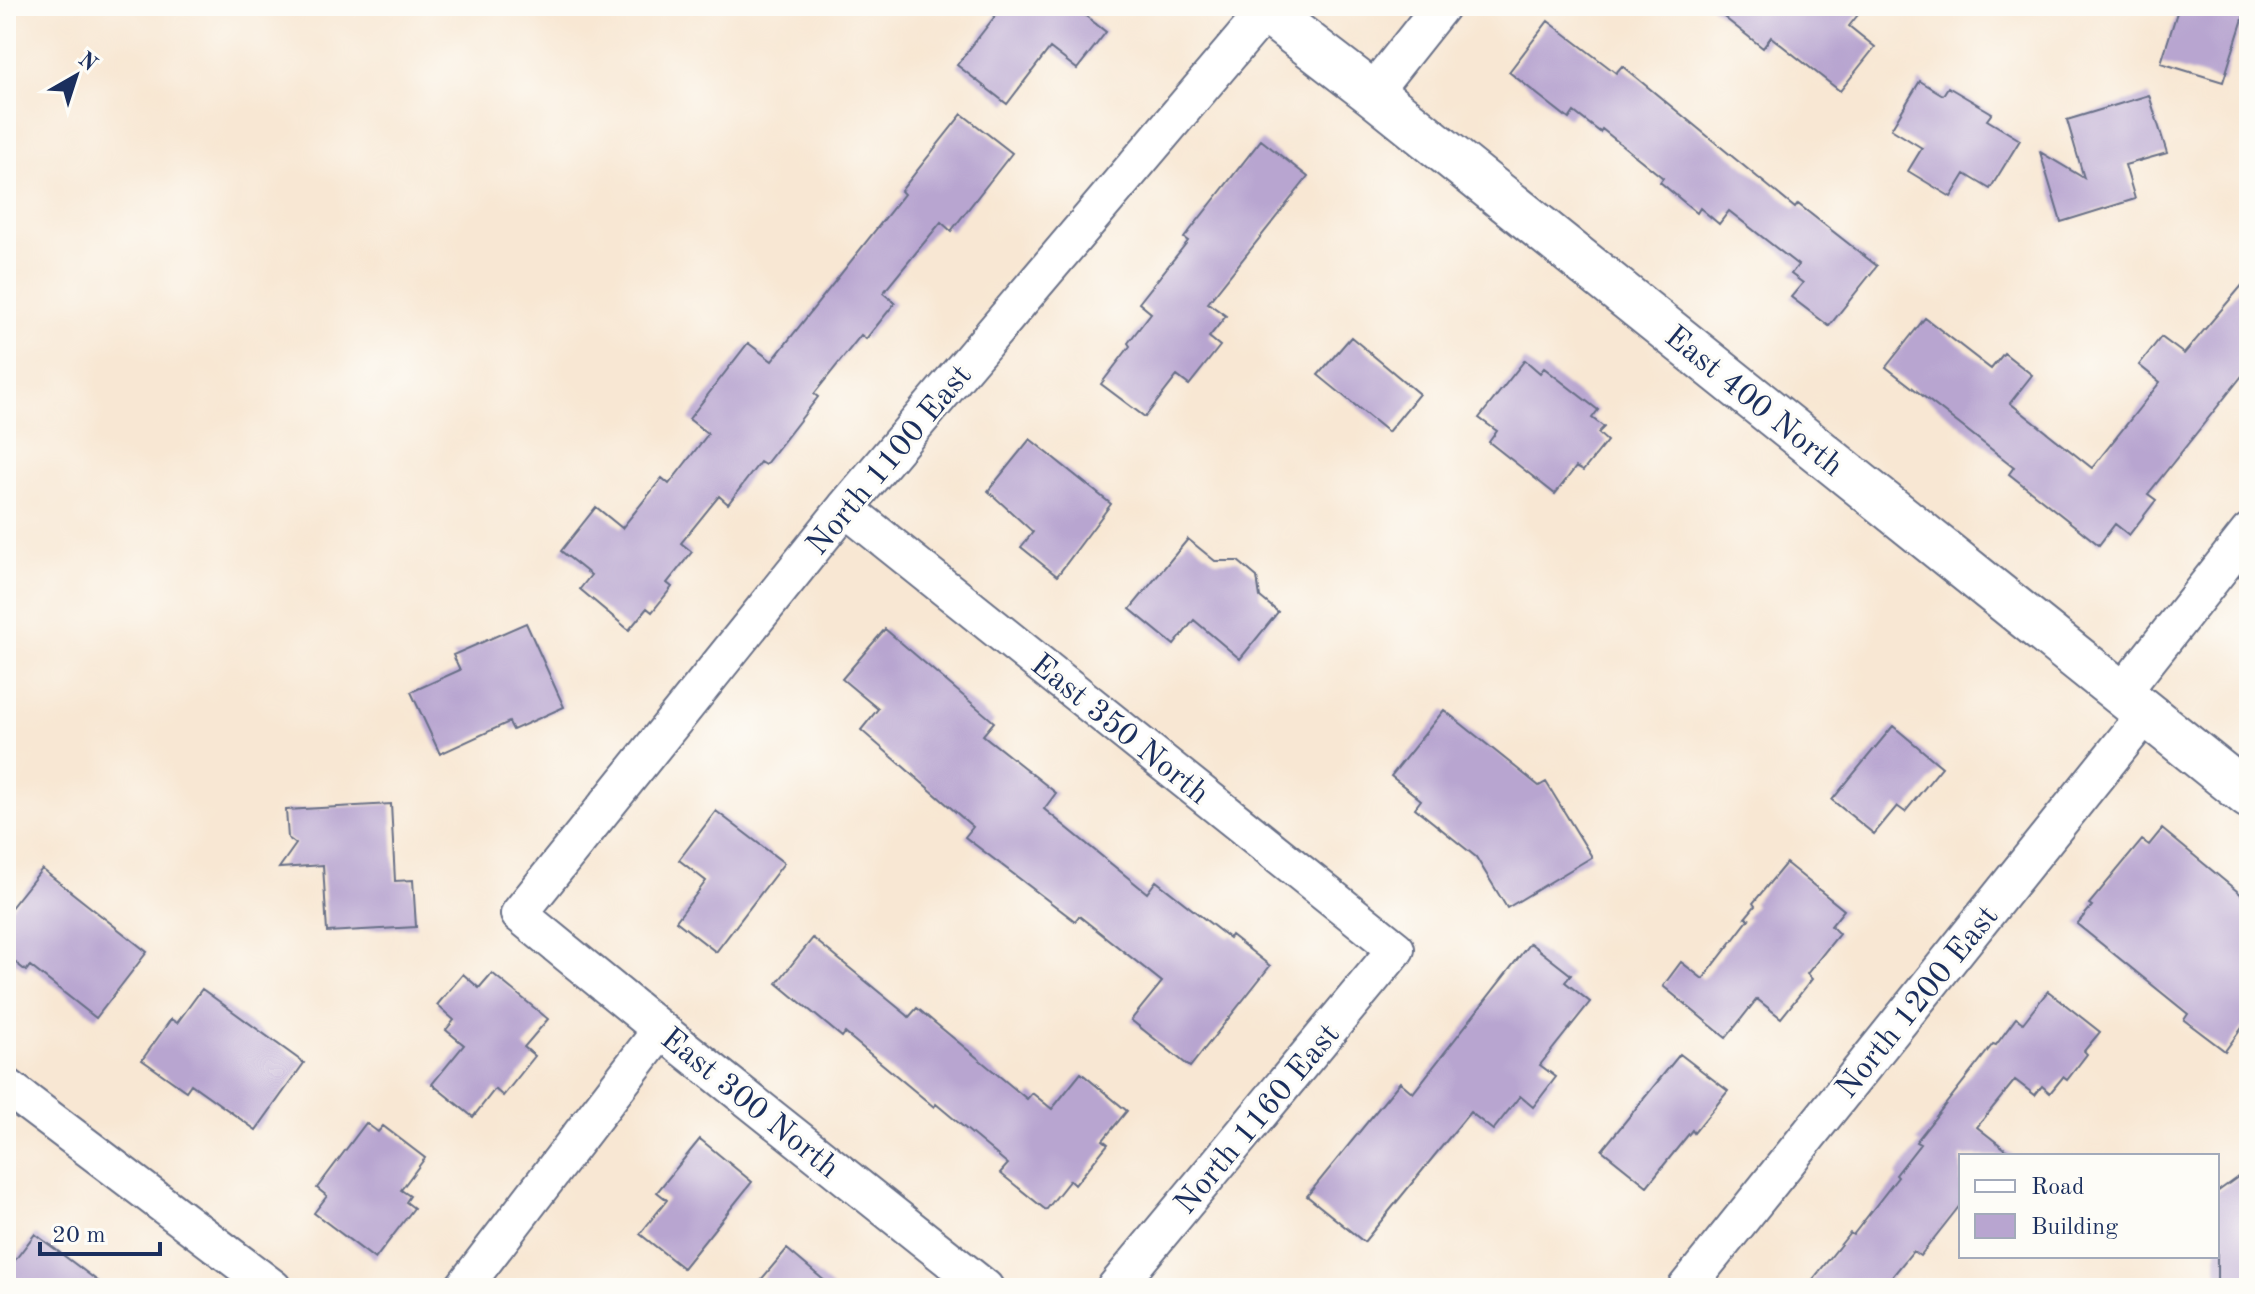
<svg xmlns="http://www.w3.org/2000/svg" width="2255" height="1294" font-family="'Old Standard TT',serif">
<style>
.building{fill:#b8a5d0}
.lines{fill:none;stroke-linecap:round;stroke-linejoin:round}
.minor-casing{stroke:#686f87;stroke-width:40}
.tertiary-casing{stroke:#686f87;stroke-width:48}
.minor{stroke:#fff;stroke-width:36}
.tertiary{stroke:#fff;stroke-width:44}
.labels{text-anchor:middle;stroke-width:6;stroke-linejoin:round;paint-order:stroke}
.street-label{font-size:32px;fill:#1b2f5e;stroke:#fdfcf7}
</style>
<rect width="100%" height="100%" fill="#fdfcf7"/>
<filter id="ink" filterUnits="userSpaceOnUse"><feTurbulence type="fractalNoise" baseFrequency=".0125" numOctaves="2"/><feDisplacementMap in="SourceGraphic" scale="16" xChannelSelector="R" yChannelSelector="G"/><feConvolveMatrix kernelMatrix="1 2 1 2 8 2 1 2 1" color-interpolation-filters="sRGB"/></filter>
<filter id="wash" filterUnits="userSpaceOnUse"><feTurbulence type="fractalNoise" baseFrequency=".006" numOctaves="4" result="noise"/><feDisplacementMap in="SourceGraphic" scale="32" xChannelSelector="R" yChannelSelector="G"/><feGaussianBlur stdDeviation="1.8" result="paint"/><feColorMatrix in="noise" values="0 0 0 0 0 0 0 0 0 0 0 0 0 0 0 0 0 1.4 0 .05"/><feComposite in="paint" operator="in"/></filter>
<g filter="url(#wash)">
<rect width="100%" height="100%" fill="#f8e7d3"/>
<g id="blocks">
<path class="building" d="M1003,6H1073L1106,32L1077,69L1050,48L1007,104L957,65Z
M1710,6H1865L1849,26L1875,47L1840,91L1771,37L1763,48Z
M2179,6H2247L2223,82L2161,63Z
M1548,21L1616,73L1622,66L1795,208L1798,204L1877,266L1829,326L1791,297L1803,283L1791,274L1798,265L1729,211L1719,224L1700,208L1697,213L1660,182L1663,178L1602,129L1600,132L1574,112L1569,119L1509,72Z
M1920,81L1943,95L1948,87L1992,113L1987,120L2020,140L1990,189L1965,174L1951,197L1908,171L1922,148L1891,129Z
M2149,95L2167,153L2125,165L2135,199L2061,222L2040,152L2084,178L2067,120Z
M962,114L1012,153L951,231L941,222L883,293L895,303L866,339L861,335L814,394L818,397L765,465L760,462L728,504L719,496L681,543L692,552L667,583L672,587L652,612L647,608L629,630L580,589L591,575L561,551L596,507L622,528L662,478L669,484L708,434L689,419L748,343L772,361L904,194L901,191Z
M1261,140L1308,177L1208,303L1226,316L1209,337L1220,346L1189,385L1177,376L1145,417L1101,384L1130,346L1128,343L1151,313L1139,303L1188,241L1184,238Z
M2249,277V367L2148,494L2156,500L2129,535L2115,524L2099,545L2009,474L2014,467L1886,367L1925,318L1991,369L2004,353L2032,375L2010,403L2092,468L2160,382L2139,365L2161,337L2184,354Z
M1351,337L1419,394L1388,432L1318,375Z
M1525,360L1540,373L1544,368L1598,410L1592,418L1604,427L1598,433L1607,441L1583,471L1576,467L1555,494L1489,442L1497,431L1479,418Z
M1030,439L1111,504L1057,576L1021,547L1033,532L988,491Z
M1188,539L1215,561H1238L1257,577L1260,597L1278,612L1240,659L1194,620L1174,645L1130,609Z
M526,623L564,707L513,730L509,722L440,754L411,692L460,670L453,655Z
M885,629L994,722L983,735L1056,793L1044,809L1147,893L1156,881L1229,938L1231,935L1270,966L1190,1067L1131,1020L1162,982L1079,916L1075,921L965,837L973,827L861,730L878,709L842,679Z
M1444,710L1539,786L1546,782L1592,857L1507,908L1476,857L1415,808L1421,800L1391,776Z
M1893,726L1942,767L1905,812L1897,806L1874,834L1832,800Z
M391,804L395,881L413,880L416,927L327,932L323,865L279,868L296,844L288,838L286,810Z
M716,811L784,863L716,952L676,921L706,881L679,860Z
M2162,829L2249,901V1018L2225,1051L2184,1020L2188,1014L2077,924L2092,906L2089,904L2142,840L2149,845Z
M1786,863L1844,910L1831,926L1839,934L1807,974L1812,979L1781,1018L1757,999L1726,1038L1663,986L1681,962L1703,979L1749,919L1745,918L1755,906L1753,903Z
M42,869L147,952L96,1018L30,966L26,971L6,955V914Z
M813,938L907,1015L909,1017L917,1008L1027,1099L1032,1093L1052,1109L1081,1073L1127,1111L1103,1140L1108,1144L1075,1185L1070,1180L1046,1210L1000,1173L1008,1164L936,1104L934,1107L845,1033L842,1037L777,983Z
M1530,943L1571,975L1565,982L1590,1002L1540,1065L1556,1077L1533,1107L1520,1096L1493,1130L1470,1112L1364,1242L1307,1196L1400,1082L1413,1093Z
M492,973L548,1019L524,1047L535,1056L503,1096L495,1089L473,1117L432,1084L464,1045L446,1030L454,1020L437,1005L463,974L479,988Z
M202,989L304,1063L256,1130L191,1084L186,1091L142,1060L171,1019L177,1023Z
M2048,991L2100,1032L2084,1051L2087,1054L2067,1080L2063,1077L2050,1093L2042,1086L2035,1095L2015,1080L1977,1127L2014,1156H1961V1204L1920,1256L1913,1251L1883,1288H1806L1850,1233L1853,1235L1898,1177L1896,1175L1920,1144L1916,1142L1993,1044L1996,1045L2016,1018L2023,1023Z
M1680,1054L1728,1091L1694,1133L1692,1130L1647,1186L1602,1150Z
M366,1123L378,1132L383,1126L425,1158L401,1190L410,1196L406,1202L414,1208L375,1259L314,1213L327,1196L317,1188Z
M700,1139L752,1182L683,1268L640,1234L667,1200L657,1192Z
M2249,1169V1288H2217V1192Z
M35,1234L107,1288H6V1272Z
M787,1249L833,1288H754Z"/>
</g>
</g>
<g filter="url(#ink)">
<use href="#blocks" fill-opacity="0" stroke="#686f87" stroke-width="2"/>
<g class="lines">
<g class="minor-casing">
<path id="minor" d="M1372,93L1441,6
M845,508L1396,949L1115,1288
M2120,695L2249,532
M6,1086L273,1288
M463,1288L661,1030
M985,1288L661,1030L519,914L845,508L1266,11
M1686,1288L2146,714"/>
</g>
<g class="tertiary-casing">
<path id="tertiary" d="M1259,6L1372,93L2249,796"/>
</g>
<use href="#minor" class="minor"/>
<use href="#tertiary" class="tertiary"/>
</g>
</g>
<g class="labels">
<g class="street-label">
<text transform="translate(1755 400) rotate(39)" y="11">East 400 North</text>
<text transform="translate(888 459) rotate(-50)" y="11">North 1100 East</text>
<text transform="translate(1121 728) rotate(39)" y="11">East 350 North</text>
<text transform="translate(1916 1001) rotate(-51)" y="11">North 1200 East</text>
<text transform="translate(751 1102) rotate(39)" y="11">East 300 North</text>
<text transform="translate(1256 1118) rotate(-50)" y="11">North 1160 East</text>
</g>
</g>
<rect width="2255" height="1294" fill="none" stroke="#fdfcf7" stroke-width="32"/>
<rect x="1959" y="1154" width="260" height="104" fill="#fdfcf7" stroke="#a3aaba" stroke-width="2"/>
<rect x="1975" y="1180" width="40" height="12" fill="#ffffff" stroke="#a3aaba" stroke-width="2"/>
<text x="2031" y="1194" font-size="24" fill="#1b2f5e">Road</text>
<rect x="1975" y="1214" width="40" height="24" fill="#b8a5d0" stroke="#a3aaba" stroke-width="2"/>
<text x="2031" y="1234" font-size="24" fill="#1b2f5e">Building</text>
<g transform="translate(76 76) rotate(39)" stroke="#fdfcf7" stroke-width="6" paint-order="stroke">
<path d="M0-6L14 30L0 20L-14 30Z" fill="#1b2f5e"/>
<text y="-12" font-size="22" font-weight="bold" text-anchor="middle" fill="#1b2f5e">N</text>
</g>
<path d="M40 1242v12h120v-12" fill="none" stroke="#1b2f5e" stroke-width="4"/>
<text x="52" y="1242" font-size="24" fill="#1b2f5e" stroke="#fdfcf7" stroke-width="6" paint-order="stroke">20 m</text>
</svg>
